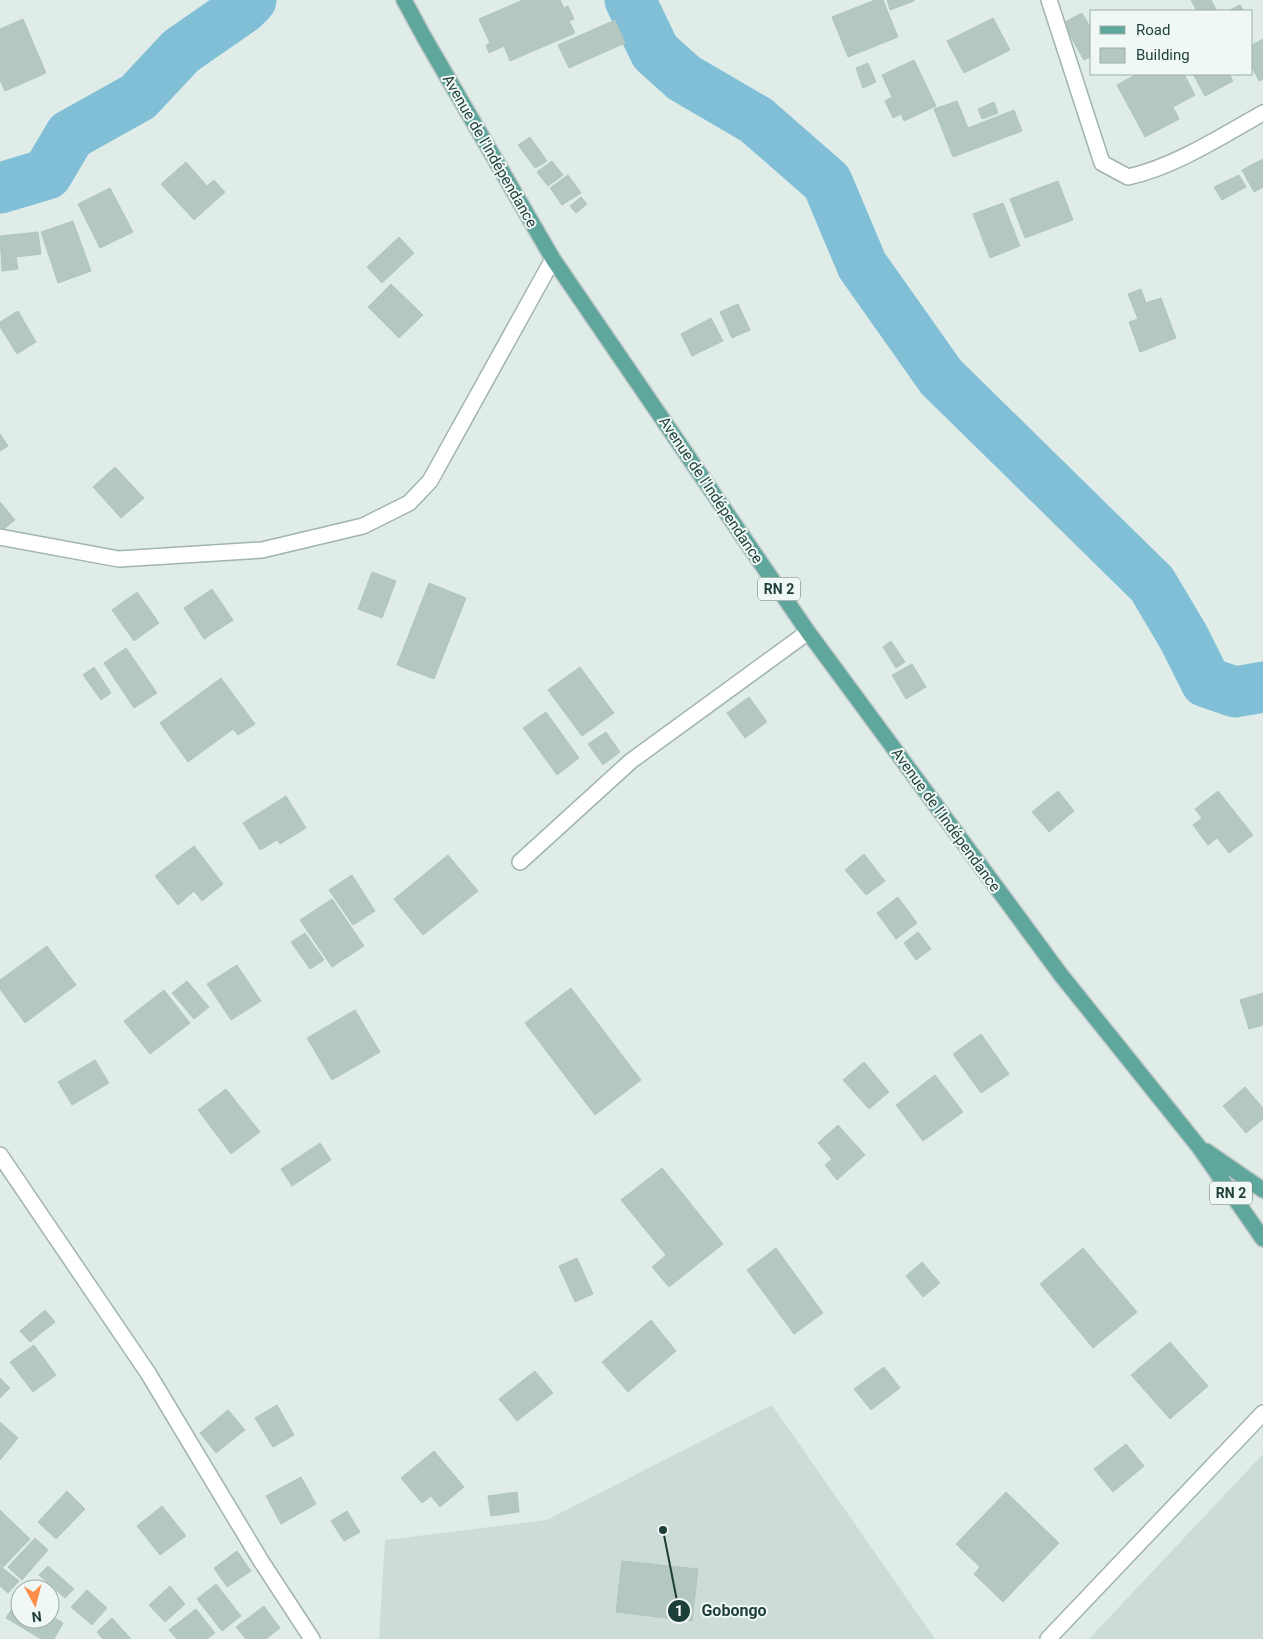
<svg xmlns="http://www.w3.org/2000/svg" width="1263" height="1639" font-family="Roboto,sans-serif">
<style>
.built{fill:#cddcd7}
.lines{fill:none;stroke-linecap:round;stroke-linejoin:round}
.river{stroke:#81bfd7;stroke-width:51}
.building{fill:#b4c7c1;stroke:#b1c6c0}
.street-casing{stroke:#a1b4b0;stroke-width:18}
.primary-casing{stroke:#c0c9c8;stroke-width:18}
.street{stroke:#fff;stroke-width:15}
.primary{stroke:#5fa69d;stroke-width:15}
.labels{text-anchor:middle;stroke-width:4;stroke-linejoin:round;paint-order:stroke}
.shield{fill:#f0f8f5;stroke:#5d7671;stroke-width:1}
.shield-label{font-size:14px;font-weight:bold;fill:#1e3e39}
.street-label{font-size:15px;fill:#1e3e39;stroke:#f0f8f5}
.leader{fill:none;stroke:#1e3e39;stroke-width:2}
.callout-dot{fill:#1e3e39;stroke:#f0f8f5;stroke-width:2}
.mark-label{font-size:15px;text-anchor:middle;font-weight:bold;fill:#fff}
.callout-label{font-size:16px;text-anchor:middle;font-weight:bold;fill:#1e3e39;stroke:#f0f8f5;stroke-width:4;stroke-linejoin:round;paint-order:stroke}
</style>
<rect width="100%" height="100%" fill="#dfece8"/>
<path class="built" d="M772,1405L935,1639H379L385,1540L547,1520Z
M1263,1454V1639H1089Z"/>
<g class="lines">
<path class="river" d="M630,0L655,52L684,78L756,120L827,182L862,265L941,377L1152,584L1184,638L1206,682L1235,692L1263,687
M0,188L47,174L70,135L138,97L181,51L243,8L251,0"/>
</g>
<path class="building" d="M523,0H560L564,8L568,6L574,19L569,21L575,33L510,61L504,46L489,53L486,45L490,43L479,19Z
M875,0H883L898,37L848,57L832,17Z
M887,0H914V1L890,10Z
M1191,0H1211L1217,11H1197Z
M1240,5L1244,11H1228Z
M1082,13L1089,25L1092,23V56L1084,60L1063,23Z
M993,18L1010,50L964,73L947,41Z
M23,19L46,73L5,91L0,80V29Z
M615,20L625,43L569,68L558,45Z
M1263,39V79L1259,81L1252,67V45Z
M914,60L936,106L904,121L901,114L893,118L885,101L892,97L882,75Z
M868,63L876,82L863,88L856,68Z
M1137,74H1184L1195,95L1173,107L1179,119L1145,137L1117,85Z
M1193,74H1229L1233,81L1205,96Z
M957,101L968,128L1014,110L1022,131L953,157L934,109Z
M994,102L998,113L982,119L978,109Z
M530,137L547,161L535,168L518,145Z
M1263,159V187L1254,192L1242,170Z
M552,161L563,175L548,186L537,172Z
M186,162L207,186L214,180L225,192L194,220L161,184Z
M568,175L581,193L562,205L550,188Z
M1239,175L1246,187L1222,200L1214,187Z
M1058,181L1073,220L1025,238L1010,199Z
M110,188L133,232L100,248L78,204Z
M581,197L587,204L576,213L570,206Z
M1003,203L1020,246L990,258L973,214Z
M73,221L91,271L58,283L41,232Z
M38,232L41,254L16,257L18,269L2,271L0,236Z
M399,237L414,253L382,283L367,267Z
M391,284L423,315L399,338L368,307Z
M1141,289L1146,303L1161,298L1176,338L1140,352L1129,322L1138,319L1128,294Z
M738,304L750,330L732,338L720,312Z
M18,311L36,342L17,354L0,327V322Z
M711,318L723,341L692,356L681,334Z
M0,434L8,446L0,451Z
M115,467L144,498L121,518L93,487Z
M0,502L15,520L0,532Z
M372,572L396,581L382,618L358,609Z
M429,583L466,598L434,679L397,665Z
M212,589L233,620L204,639L184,608Z
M137,592L159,623L134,641L112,610Z
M891,641L905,662L896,668L883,647Z
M126,648L157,693L134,708L104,663Z
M912,664L926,687L906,699L892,675Z
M94,667L111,693L101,700L83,675Z
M580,667L614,713L582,736L548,690Z
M221,678L255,724L238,735L233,729L188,762L160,723Z
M749,697L767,722L745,738L727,713Z
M546,712L579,758L557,775L523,728Z
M606,732L620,752L603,765L588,744Z
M1058,791L1074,811L1049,832L1032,812Z
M1218,791L1253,835L1229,853L1217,838L1208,845L1193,825L1202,818L1195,809Z
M286,796L306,828L280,844L277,840L260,850L243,823Z
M194,846L223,884L202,901L194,891L178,905L155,876Z
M864,854L885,881L866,895L845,870Z
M448,855L478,891L423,935L394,899Z
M352,875L375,911L353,925L329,890Z
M898,897L917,923L896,939L877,913Z
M332,899L364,946L332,967L300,920Z
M918,932L931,949L916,960L904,943Z
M305,933L324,960L310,969L291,942Z
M47,946L76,985L25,1023L0,989V980Z
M237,965L261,1001L231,1020L207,984Z
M187,981L209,1007L194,1019L172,993Z
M571,988L641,1080L595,1115L525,1023Z
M164,990L190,1023L150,1054L124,1021Z
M1263,993V1025L1249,1029L1240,1000Z
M355,1010L380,1052L332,1080L307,1038Z
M981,1034L1009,1074L981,1093L953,1054Z
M95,1060L109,1083L72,1105L58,1082Z
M864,1062L889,1092L869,1109L843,1080Z
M935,1075L963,1112L923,1141L896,1105Z
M1245,1087L1263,1108V1119L1246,1133L1223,1106Z
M226,1089L260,1132L231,1154L198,1110Z
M838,1125L865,1155L837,1180L825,1165L832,1159L818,1143Z
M320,1143L331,1160L292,1186L281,1169Z
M662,1168L723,1244L669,1287L652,1267L666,1255L621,1200Z
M776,1248L823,1313L794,1334L747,1270Z
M1083,1248L1137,1312L1093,1348L1040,1284Z
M577,1258L593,1294L575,1302L559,1266Z
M922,1262L940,1283L923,1297L906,1276Z
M45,1310L55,1322L30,1342L20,1331Z
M651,1320L676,1351L628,1392L602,1362Z
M1170,1342L1208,1386L1170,1419L1131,1375Z
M34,1345L56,1375L33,1392L10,1362Z
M884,1367L900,1388L871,1410L854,1389Z
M535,1371L553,1393L517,1421L499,1399Z
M0,1378L10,1388L0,1398Z
M277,1405L294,1435L273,1447L255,1418Z
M228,1410L245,1430L216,1453L200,1433Z
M0,1422L18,1438L0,1460Z
M1126,1444L1144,1466L1113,1492L1094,1469Z
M434,1451L464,1487L440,1507L431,1496L422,1503L401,1478Z
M301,1477L316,1504L281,1524L266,1496Z
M67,1491L85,1509L56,1539L38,1522Z
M517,1492L519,1512L491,1516L488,1496Z
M1006,1492L1059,1543L1003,1602L974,1574L980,1567L956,1544Z
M162,1506L186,1536L160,1555L137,1526Z
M0,1510L30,1539L3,1567L0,1564Z
M347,1511L360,1532L344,1541L331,1521Z
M35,1538L48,1550L22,1580L8,1567Z
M237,1551L251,1571L227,1587L214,1568Z
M622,1561L698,1569L692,1621L616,1612Z
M0,1566L19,1581L8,1593L0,1586Z
M48,1566L74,1589L65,1598L39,1575Z
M216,1584L241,1616L222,1631L197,1599Z
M170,1586L185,1604L165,1622L149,1605Z
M87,1590L107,1608L92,1625L71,1607Z
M19,1597L20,1598V1619H50V1615L63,1623L54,1639H41L6,1618Z
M264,1606L280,1628L266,1639H246L236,1627Z
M196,1609L215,1633L207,1639H177L169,1630Z
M112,1618L131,1639H103L97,1632Z"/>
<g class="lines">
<g class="street-casing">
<path id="street" d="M1049,0L1102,163L1128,177C1174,167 1222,136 1263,113
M0,537L119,559L262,550L363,526L409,503L430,481L553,259
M520,862L631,761L808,632
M0,1155L148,1373L261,1561L312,1639
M1048,1639L1263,1413"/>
</g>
<g class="primary-casing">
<path id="primary" d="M404,0L424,37L553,259L808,632L1061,975L1199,1147L1263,1239
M1206,1151L1263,1190"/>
</g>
<use href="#street" class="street"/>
<use href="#primary" class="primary"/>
</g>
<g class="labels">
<g class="shield">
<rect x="758" y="577.5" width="42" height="23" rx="4"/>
<rect x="1210" y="1181.5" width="42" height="23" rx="4"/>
</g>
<g class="shield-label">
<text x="779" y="594">RN 2</text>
<text x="1231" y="1198">RN 2</text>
</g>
<g class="street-label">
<text transform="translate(490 151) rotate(60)" y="5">Avenue de l'Indépendance</text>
<text transform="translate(711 490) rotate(56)" y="5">Avenue de l'Indépendance</text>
<text transform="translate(946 820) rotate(54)" y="5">Avenue de l'Indépendance</text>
</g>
</g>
<path class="leader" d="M663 1530L679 1611"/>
<g class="callout-dot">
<circle cx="663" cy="1530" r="5"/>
<circle cx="679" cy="1611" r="12"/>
</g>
<g class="mark-label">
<text x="679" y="1616">1</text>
</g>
<g class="callout-label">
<text x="734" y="1616">Gobongo</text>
</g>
<rect x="1090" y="10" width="162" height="65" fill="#f0f8f5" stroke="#9caeaa"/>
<rect x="1100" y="26" width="25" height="8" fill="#5fa69d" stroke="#9caeaa"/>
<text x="1136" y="35" font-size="15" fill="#1e3e39">Road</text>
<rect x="1100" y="48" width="25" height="15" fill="#b4c7c1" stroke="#9caeaa"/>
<text x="1136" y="60" font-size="15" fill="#1e3e39">Building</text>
<g transform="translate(35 1604) rotate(173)"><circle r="24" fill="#f0f8f5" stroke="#9caeaa"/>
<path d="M0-4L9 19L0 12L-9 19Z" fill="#ff8d4a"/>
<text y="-8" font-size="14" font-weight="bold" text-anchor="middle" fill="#1e3e39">N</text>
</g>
</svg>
